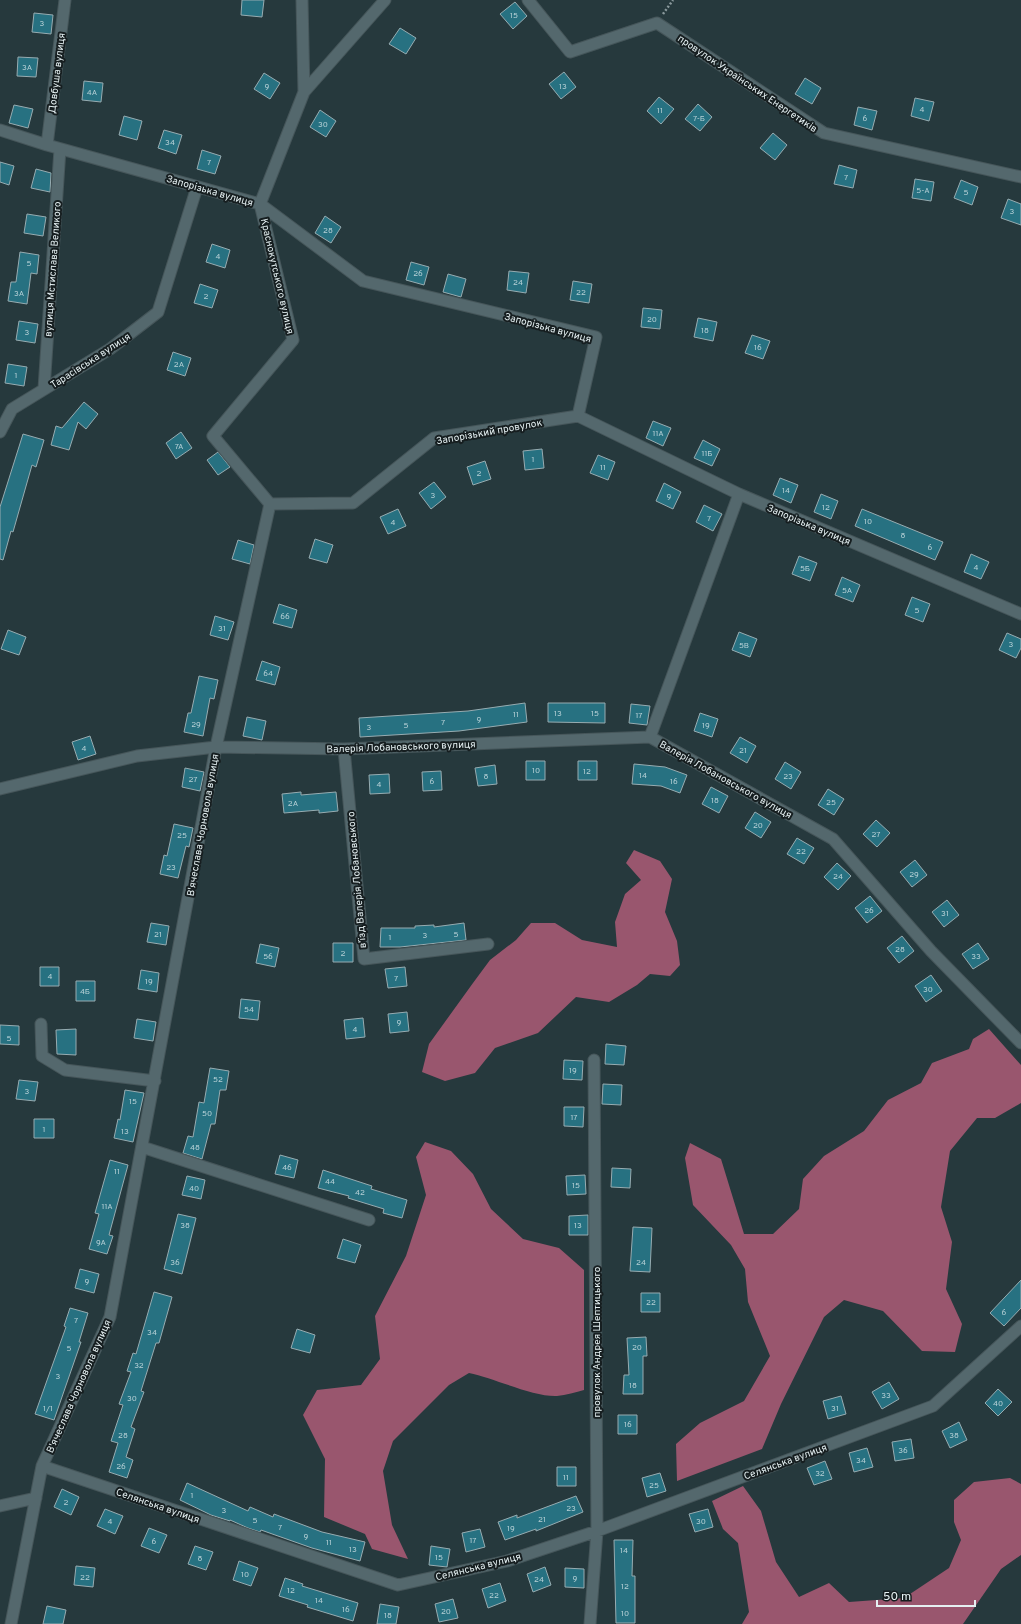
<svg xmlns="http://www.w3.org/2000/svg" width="1021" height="1624" font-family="Overpass,sans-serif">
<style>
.forest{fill:#99566e}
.building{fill:#277181;stroke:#97acb1}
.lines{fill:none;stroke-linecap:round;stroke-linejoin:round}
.minor-casing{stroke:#46565a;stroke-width:13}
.path{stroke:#8a999c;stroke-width:2.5;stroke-dasharray:2 2;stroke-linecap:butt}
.minor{stroke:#54686d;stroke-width:11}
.labels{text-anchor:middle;stroke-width:4;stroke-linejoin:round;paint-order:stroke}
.number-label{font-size:8px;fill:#b6d0d6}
.street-label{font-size:10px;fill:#e5f0f2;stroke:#161e20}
</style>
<rect width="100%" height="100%" fill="#26393d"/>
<path class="forest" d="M634,850L660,861L672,879L665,912L677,941L680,965L670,976L650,974L637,985L609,1002L576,997L538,1033L495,1048L475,1073L445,1081L422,1072L429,1044L473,983L490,960L516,940L531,923H555L582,940L617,947L615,922L625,894L641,880L626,863Z
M989,1029L1021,1065V1103L995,1118H977L950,1151L941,1207L952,1242L946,1289L962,1324L955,1352L922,1351L883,1311L844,1300L824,1317L781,1404L762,1449L677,1481L676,1444L700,1423L744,1401L770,1356L748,1302L745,1269L731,1245L693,1205L685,1158L690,1143L721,1159L744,1234H773L799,1209L803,1179L824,1156L864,1131L888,1100L921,1083L932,1063L969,1049L973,1039Z
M425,1142L451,1151L473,1174L491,1209L523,1239L559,1248L584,1270V1390C576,1392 566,1395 557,1396C533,1397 494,1378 469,1373L449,1385L393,1441L383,1471L392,1525L408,1559L372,1549L365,1534L324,1517L325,1459L303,1415L317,1390L361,1385L380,1359L375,1316L406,1256L426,1195L416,1157Z
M1010,1478L1021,1484V1555L1001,1569L963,1624H742L749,1612L738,1543L723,1529L712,1501L743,1486L761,1511L776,1562L799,1597L829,1583L849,1602L904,1598L949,1568L961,1540L954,1522V1500L974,1482Z"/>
<path class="building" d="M242,0H264L262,17L241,15Z
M515,2L527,16L513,29L500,14Z
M34,13L53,15L51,34L32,32Z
M400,28L416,38L406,54L389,44Z
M18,57L38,58L36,77L17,76Z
M564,72L576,87L561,99L549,84Z
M264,73L280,83L270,99L254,89Z
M805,78L821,88L812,104L795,94Z
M84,81L103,83L101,102L82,100Z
M659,97L674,109L661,124L647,111Z
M915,98L934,102L929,121L911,116Z
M698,104L712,117L700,131L685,119Z
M14,105L33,109L28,128L9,123Z
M858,107L877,111L872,130L854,125Z
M320,110L336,121L326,137L310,127Z
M124,116L142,121L137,140L119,135Z
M164,130L182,135L176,154L158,148Z
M773,133L787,145L775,160L760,148Z
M202,150L221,156L215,174L197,169Z
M0,162L14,166L9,185L0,182Z
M839,165L857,170L853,188L834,184Z
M36,169L51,173L50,192L31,188Z
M915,179L934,182L931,201L912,198Z
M961,180L978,187L972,205L954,198Z
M1008,199L1021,204V225L1001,218Z
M27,214L46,217L43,236L24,233Z
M325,216L341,227L331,243L315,233Z
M212,244L230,250L225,268L206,262Z
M20,252L39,255L37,274L31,273L27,304L8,301L11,282H16Z
M411,262L429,267L424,285L406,280Z
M509,271L529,273L526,293L507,290Z
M448,274L466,279L461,297L443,292Z
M573,281L592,284L589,303L570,300Z
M200,284L218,290L212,308L194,303Z
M643,308L662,310L660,329L641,327Z
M698,318L717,322L713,341L694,337Z
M19,321L38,324L35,343L16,340Z
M752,335L770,341L763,359L745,353Z
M173,352L191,358L185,376L167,370Z
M8,364L27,367L24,386L5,383Z
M84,402L98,414L86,429L78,422L69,450L51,445L56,426L62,428Z
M653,421L671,428L663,446L646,438Z
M181,432L192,448L176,459L166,443Z
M23,434L44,440L36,467L32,465L13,532L11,531L3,560L0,559V507Z
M703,440L720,449L712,466L694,458Z
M542,449L544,468L525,470L523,451Z
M218,452L230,467L218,475L207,460Z
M598,455L615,462L608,480L590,473Z
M485,461L491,479L473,485L467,467Z
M780,478L798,485L791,503L773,495Z
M434,482L446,497L431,509L419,493Z
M664,483L681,492L673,509L656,501Z
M821,494L838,501L831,519L814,512Z
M704,505L722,514L713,531L696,522Z
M398,509L406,526L388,534L380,517Z
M862,509L943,542L935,560L855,526Z
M315,539L333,545L327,563L309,558Z
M238,540L254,545L250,564L232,559Z
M971,554L989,562L981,579L964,572Z
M799,556L817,563L810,581L792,574Z
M842,577L860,585L853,602L835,595Z
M912,597L930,604L923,622L905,615Z
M279,604L297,610L292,628L273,623Z
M215,616L234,622L228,640L210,635Z
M8,630L26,637L19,655L1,649Z
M739,632L757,639L750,657L732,650Z
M1007,633L1021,639V648L1016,658L999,650Z
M262,661L280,667L275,685L256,680Z
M199,676L218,680L214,699L210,698L203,736L184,732L188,713H191Z
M525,703L527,722L459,731L360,737L359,718L468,711Z
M548,703H605V723L548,722Z
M631,704L650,706L647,725L629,723Z
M700,713L718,719L712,737L694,731Z
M247,717L266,721L262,740L243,736Z
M90,736L96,754L78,760L72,742Z
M740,737L756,746L747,763L730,753Z
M526,761H545V780H526Z
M578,761H597V780H578Z
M785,762L801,772L791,789L775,779Z
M634,764L665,767L687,775L680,793L661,786L632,784Z
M495,765L497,784L478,786L475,768Z
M185,768L204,772L200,791L182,787Z
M441,771L442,790L423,791L422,772Z
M389,774L390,793L370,794L369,775Z
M711,787L728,796L719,813L702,804Z
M828,789L844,799L834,815L818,805Z
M301,792V795L336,792L338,811L319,813V810L284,813L282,794Z
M755,812L771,822L761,838L745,828Z
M876,820L890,833L877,847L863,834Z
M174,824L193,828L189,847L186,846L178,878L160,874L164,855L167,856Z
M797,838L814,848L804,864L787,854Z
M915,860L927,875L912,887L900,872Z
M837,863L851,876L838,890L824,877Z
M870,896L882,911L867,923L855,908Z
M947,900L959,915L944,927L932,912Z
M151,923L169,926L166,945L147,942Z
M464,923L466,940L400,947H380L381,928H415V926L434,925V927Z
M902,936L914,951L899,963L887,948Z
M333,943H353V962H333Z
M978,943L989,959L973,969L962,954Z
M260,944L279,948L275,967L256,963Z
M40,967H59V986H40Z
M405,967L407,986L388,988L385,969Z
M141,970L159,973L157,992L138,989Z
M931,975L942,991L926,1002L915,986Z
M76,981H95V1001H76Z
M241,999L260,1001L258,1020L239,1018Z
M407,1012L409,1031L390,1033L388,1014Z
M363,1018L365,1037L346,1039L344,1020Z
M137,1019L156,1022L153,1041L134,1038Z
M0,1025L19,1026V1045L0,1044Z
M76,1029V1055L57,1054L56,1030Z
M606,1044L626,1046L624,1065L605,1064Z
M564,1060L583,1061L582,1080L563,1079Z
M210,1068L229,1071L226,1090H220L215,1124H211L202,1159L183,1153L188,1136L193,1137L199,1102L204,1103Z
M19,1080L38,1082L35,1101L16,1099Z
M603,1084L622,1085L621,1105L602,1104Z
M125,1090L144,1093L133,1142L114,1138L118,1119L120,1120Z
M564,1107H584L583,1127L564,1126Z
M34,1119H54V1138H34Z
M280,1155L298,1160L294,1178L275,1174Z
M110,1160L128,1165L109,1235L113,1236L107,1254L89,1249L99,1214L95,1213Z
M612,1168L631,1169L630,1188L611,1187Z
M323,1170L372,1186L371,1189L407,1200L402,1218L383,1213L384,1209L348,1198L349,1196L318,1188Z
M585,1175L586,1194L567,1195L566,1176Z
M187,1176L205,1180L201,1199L182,1195Z
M178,1214L196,1218L182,1274L164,1269Z
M588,1215V1235H569V1216Z
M633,1227L652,1228L650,1272L630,1271Z
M343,1239L361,1245L355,1263L337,1258Z
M80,1269L99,1274L94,1293L75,1288Z
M1021,1280V1308L1004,1326L990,1313Z
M154,1292L172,1297L159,1343H156L141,1391L144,1392L131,1427L135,1429L126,1457L133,1460L127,1478L109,1472L118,1443L111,1441L123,1405L119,1404L131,1372L127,1371L133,1353L136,1354Z
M641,1293H660V1312H641Z
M70,1308L88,1313L79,1342H81L54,1420L35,1414L66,1327L64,1326Z
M297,1329L315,1335L310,1353L291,1348Z
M646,1337L647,1356H643V1394H623L624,1375H629L627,1338Z
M889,1382L899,1399L882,1409L872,1392Z
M998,1389L1012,1402L998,1416L985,1403Z
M841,1396L846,1414L828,1419L823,1401Z
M618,1415H637V1434H618Z
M959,1422L967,1440L950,1448L942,1431Z
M911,1439L914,1458L895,1461L892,1442Z
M867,1448L873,1467L854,1472L849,1453Z
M825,1461L832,1479L814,1485L807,1468Z
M557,1467H576V1486H557Z
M660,1473L666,1491L647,1497L642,1478Z
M187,1483L248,1511L250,1507L273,1517L274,1514L322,1532L365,1542L360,1561L312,1548L261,1530L260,1532L248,1528L230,1520V1521L211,1515L180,1500Z
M62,1489L79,1497L71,1515L54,1507Z
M576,1496L583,1512L536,1531V1529L505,1540L498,1522L517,1515V1518Z
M105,1509L123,1516L115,1534L97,1526Z
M708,1509L713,1527L695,1532L689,1514Z
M149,1528L167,1535L159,1553L141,1546Z
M480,1529L485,1547L466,1552L462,1533Z
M614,1540H633L632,1576H635V1623H616Z
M195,1546L213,1552L206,1570L188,1564Z
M431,1546L450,1549L447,1567L429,1565Z
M239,1561L258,1568L251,1586L233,1580Z
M76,1566L95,1568L93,1587L74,1585Z
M545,1567L551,1585L533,1592L527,1574Z
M565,1568L584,1569V1588L565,1587Z
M285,1578L303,1584L302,1586L358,1603L353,1621L307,1607L308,1605L279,1596Z
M500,1583L506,1601L488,1608L482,1589Z
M453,1599L458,1618L439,1622L435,1604Z
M380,1604L399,1607L396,1624H377Z
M47,1606L66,1610L63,1624H43Z"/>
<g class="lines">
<g class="minor-casing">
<path id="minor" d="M302,0L304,92L260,204L293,340L213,436L270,504L353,503L434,438L578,416
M528,0L570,52L657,23L824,133L1021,177
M304,92L385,0
M0,130L47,145L260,204L363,281L596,337L578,416L739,494L1021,614
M47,145L65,0
M44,389L60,149
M0,432L12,409L110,349L158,312L197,187
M650,737L739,494
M344,749L364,959L488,944
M0,789L137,756L216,747L344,749L650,737L833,839L931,951L1021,1043
M41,1024L42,1056L65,1070L155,1081
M142,1147L369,1220
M42,1466L398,1585L507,1561L597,1531L933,1406L1021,1326
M0,1506L36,1498
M11,1624L42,1466L110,1317L216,747L270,504
M590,1624L597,1531L594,1060"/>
</g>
<path class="path" d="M663,14L673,0"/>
<use href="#minor" class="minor"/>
</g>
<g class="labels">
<g class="number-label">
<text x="514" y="18">15</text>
<text x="42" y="26">3</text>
<text x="27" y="70">3А</text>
<text x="267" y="89">9</text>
<text x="563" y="89">13</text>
<text x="92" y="95">4А</text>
<text x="922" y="112">4</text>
<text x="660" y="113">11</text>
<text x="699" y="121">7-Б</text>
<text x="865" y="121">6</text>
<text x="323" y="127">30</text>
<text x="170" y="145">34</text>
<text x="209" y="165">7</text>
<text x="846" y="180">7</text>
<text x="923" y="193">5-А</text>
<text x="966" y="195">5</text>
<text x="1012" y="214">3</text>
<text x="328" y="233">28</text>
<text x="218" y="259">4</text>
<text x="29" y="266">5</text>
<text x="418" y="276">26</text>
<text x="518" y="285">24</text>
<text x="581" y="295">22</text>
<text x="19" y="296">3А</text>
<text x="206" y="299">2</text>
<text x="652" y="322">20</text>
<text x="705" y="333">18</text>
<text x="27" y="335">3</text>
<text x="758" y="350">16</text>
<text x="179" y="367">2А</text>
<text x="16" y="378">1</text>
<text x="658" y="436">11А</text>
<text x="179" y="449">7А</text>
<text x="707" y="456">11Б</text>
<text x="533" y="462">1</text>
<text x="603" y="470">11</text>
<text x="479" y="476">2</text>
<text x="786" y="493">14</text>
<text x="433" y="498">3</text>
<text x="669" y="499">9</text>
<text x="826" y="510">12</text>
<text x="709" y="521">7</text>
<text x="868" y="524">10</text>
<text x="393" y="525">4</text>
<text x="903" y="538">8</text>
<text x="930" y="550">6</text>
<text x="976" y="570">4</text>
<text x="805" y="571">5Б</text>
<text x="847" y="593">5А</text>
<text x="917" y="613">5</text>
<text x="285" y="619">66</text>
<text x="222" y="631">31</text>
<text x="1011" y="647">3</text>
<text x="744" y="648">5В</text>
<text x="268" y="676">64</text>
<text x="558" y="716">13</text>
<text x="595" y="716">15</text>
<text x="516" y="717">11</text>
<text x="639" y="718">17</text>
<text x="479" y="722">9</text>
<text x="443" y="725">7</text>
<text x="196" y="727">29</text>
<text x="406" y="728">5</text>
<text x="706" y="728">19</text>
<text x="369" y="730">3</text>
<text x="84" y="751">4</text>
<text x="743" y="753">21</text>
<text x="536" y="773">10</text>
<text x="587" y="774">12</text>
<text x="643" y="778">14</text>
<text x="486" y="779">8</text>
<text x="788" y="779">23</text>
<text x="193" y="782">27</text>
<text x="432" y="784">6</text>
<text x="674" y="784">16</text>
<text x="379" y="787">4</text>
<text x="715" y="803">18</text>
<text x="831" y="805">25</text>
<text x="293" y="806">2А</text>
<text x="758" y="828">20</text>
<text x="876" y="837">27</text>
<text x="182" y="838">25</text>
<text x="801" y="854">22</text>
<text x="171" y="870">23</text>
<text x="914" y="877">29</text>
<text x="838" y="879">24</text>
<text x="869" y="913">26</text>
<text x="945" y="916">31</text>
<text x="158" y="937">21</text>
<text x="456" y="937">5</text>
<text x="425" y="938">3</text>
<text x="390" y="940">1</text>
<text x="900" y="952">28</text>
<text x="343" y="956">2</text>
<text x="268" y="959">56</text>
<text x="976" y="959">33</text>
<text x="50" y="979">4</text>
<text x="396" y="981">7</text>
<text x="149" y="984">19</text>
<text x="928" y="992">30</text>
<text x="85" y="994">4Б</text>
<text x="249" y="1012">54</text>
<text x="399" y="1025">9</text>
<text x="355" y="1032">4</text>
<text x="9" y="1041">5</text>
<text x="573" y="1073">19</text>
<text x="218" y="1082">52</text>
<text x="27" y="1094">3</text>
<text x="133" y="1104">15</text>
<text x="207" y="1116">50</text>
<text x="574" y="1120">17</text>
<text x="44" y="1132">1</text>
<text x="125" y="1134">13</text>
<text x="195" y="1150">48</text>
<text x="287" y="1170">46</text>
<text x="117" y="1174">11</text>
<text x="330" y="1184">44</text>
<text x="576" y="1188">15</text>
<text x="194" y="1191">40</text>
<text x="360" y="1195">42</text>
<text x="107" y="1209">11А</text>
<text x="185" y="1228">38</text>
<text x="578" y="1228">13</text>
<text x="101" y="1245">9А</text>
<text x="175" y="1265">36</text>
<text x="641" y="1265">24</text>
<text x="87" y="1284">9</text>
<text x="651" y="1305">22</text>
<text x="1004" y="1315">6</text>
<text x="76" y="1323">7</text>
<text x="152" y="1335">34</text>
<text x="637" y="1350">20</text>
<text x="69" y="1351">5</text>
<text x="139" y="1368">32</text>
<text x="58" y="1379">3</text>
<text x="633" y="1388">18</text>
<text x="886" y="1398">33</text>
<text x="132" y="1401">30</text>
<text x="998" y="1406">40</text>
<text x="48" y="1411">1/1</text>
<text x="835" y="1411">31</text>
<text x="628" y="1427">16</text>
<text x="123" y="1438">28</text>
<text x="954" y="1438">38</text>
<text x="903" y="1453">36</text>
<text x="861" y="1463">34</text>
<text x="121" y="1469">26</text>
<text x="820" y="1476">32</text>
<text x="566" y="1480">11</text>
<text x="654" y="1488">25</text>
<text x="192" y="1498">1</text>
<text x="66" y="1505">2</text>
<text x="571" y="1511">23</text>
<text x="224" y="1513">3</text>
<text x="542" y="1522">21</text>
<text x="255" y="1523">5</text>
<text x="110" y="1524">4</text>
<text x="701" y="1524">30</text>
<text x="280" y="1530">7</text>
<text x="511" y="1531">19</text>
<text x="306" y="1539">9</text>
<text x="473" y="1543">17</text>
<text x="154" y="1544">6</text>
<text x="329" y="1545">11</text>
<text x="353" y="1552">13</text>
<text x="624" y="1553">14</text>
<text x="439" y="1560">15</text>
<text x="200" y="1561">8</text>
<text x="245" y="1577">10</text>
<text x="85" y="1580">22</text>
<text x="575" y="1581">9</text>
<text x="539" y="1582">24</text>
<text x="625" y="1589">12</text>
<text x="291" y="1593">12</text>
<text x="494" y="1598">22</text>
<text x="319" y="1603">14</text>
<text x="346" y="1612">16</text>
<text x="446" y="1614">20</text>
<text x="625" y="1616">10</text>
<text x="388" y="1618">18</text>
</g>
<g class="street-label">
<text transform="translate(56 73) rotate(-83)" y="4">Довбуша вулиця</text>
<text transform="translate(748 83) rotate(34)" y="4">провулок Українських Енергетиків</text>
<text transform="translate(210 190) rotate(16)" y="4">Запорізька вулиця</text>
<text transform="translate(52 269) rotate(-86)" y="4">вулиця Мстислава Великого</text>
<text transform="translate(278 276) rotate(77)" y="4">Краснокутського вулиця</text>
<text transform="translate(548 327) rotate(15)" y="4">Запорізька вулиця</text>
<text transform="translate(90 360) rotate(-33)" y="4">Тарасівська вулиця</text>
<text transform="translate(489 431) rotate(-10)" y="4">Запорізький провулок</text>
<text transform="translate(809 524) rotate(23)" y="4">Запорізька вулиця</text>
<text transform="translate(401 746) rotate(-2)" y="4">Валерія Лобановського вулиця</text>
<text transform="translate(726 779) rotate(29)" y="4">Валерія Лобановського вулиця</text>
<text transform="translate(202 825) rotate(-80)" y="4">В'ячеслава Чорновола вулиця</text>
<text transform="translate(356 880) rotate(-95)" y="4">в’їзд Валерія Лобановського</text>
<text transform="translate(596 1342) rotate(-90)" y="4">провулок Андрея Шептицького</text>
<text transform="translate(78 1386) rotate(-66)" y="4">В'ячеслава Чорновола вулиця</text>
<text transform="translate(785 1461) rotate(-20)" y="4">Селянська вулиця</text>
<text transform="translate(158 1505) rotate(19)" y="4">Селянська вулиця</text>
<text transform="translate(478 1566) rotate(-14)" y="4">Селянська вулиця</text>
</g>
</g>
<path d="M877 1600v6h98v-6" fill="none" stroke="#e5f0f2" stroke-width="2"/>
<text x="883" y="1600" font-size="12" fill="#e5f0f2" stroke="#161e20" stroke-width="3" paint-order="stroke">50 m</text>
</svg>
